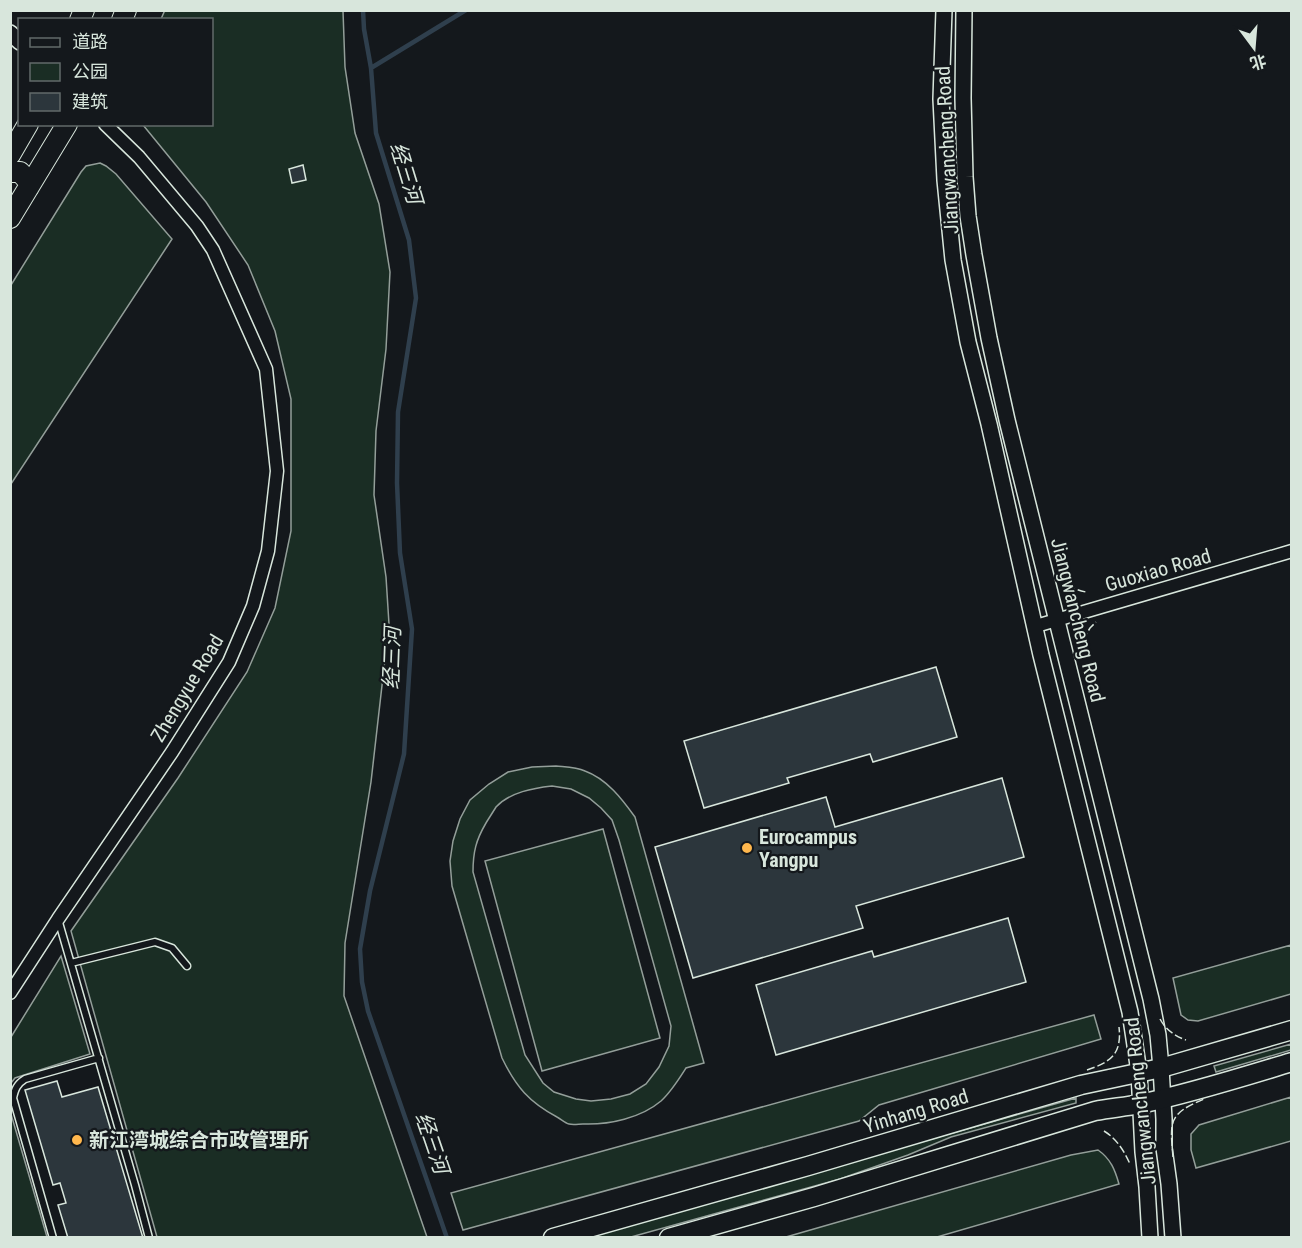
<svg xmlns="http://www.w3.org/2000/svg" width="1302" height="1248" font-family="'Roboto Condensed','Noto Sans SC',sans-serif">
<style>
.green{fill:#1a2d24;stroke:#939e99;stroke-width:1.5;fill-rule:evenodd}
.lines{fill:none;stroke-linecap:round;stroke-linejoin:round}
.stream{stroke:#2f3f4d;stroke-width:4.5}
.building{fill:#2c363c;stroke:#d8e6dc;stroke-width:1.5}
.service-casing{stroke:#d8e6dc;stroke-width:9}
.minor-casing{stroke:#d8e6dc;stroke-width:15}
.tertiary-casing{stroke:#d8e6dc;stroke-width:18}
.secondary-casing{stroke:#d8e6dc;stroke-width:21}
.primary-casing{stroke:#d8e6dc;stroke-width:22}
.service{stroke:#14181c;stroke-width:6}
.minor{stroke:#14181c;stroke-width:12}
.tertiary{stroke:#14181c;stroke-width:15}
.secondary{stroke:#14181c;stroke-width:18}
.primary{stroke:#14181c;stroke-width:20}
.fence{stroke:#d8e6dc;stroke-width:1.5;stroke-dasharray:8 3;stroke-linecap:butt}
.poi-dot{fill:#ffb74d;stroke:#14181c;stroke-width:2}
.labels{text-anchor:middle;stroke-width:4.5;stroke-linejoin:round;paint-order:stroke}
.street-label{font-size:20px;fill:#d8e6dc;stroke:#14181c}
.poi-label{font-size:20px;font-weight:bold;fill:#d8e6dc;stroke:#14181c;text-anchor:start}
.water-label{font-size:21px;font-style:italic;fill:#d8e6dc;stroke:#14181c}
</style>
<rect width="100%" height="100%" fill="#14181c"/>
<path class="green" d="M165,10L343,11L345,67L355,133L379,204L390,272L386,349L376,431L374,495L386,577L389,624L371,782L345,943L344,996L427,1237H157L71,931L178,778L247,672L275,608L291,531V399L275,331L248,265L206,202L143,125L212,124V20L161,19Z
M100,163L106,166L116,174L172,239L11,484V285L81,172L86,166Z
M556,766C565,767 576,767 585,771C607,779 622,799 635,817L704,1063L686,1068C679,1079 671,1092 661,1101C641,1118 609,1125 583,1124C579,1124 573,1125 569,1124C565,1123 561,1119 557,1117C529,1102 516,1087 502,1058L452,886L450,861L453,841L460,819L470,800L489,784L508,772L532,767ZM552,786L571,789L589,798L601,808L612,820L619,840L671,1026L669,1046L659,1067L646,1084L630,1094L611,1099L591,1101L576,1099L554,1092L543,1083L525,1055L473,872C473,852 476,840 486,823C489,818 493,812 496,807C510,792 534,788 552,786Z
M603,829L660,1038L542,1071L485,861Z
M1291,945V994L1198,1021L1188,1020L1181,1015L1173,978Z
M61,956L90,1054L15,1078L11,1083V1037Z
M1094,1015L1101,1039L879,1105L859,1121L463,1230L451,1193Z
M1291,1044V1050L1216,1072L1214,1066Z
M1291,1097V1141L1196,1168L1191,1150V1134L1199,1125Z
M1076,1098V1103L951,1137L908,1155L840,1179L631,1237L581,1238Z
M10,1114H11L47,1237H11Z
M1098,1150C1111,1159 1115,1170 1119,1184L937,1237H786L1071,1155Z"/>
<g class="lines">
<path class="stream" d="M363,10L364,29L371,68L376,133L409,240L416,298L398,412L397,483L400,553L412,629L404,754L370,891L360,949L362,982L368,1011L447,1238
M371,68L466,10"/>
</g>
<path class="building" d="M303,165L306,180L292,183L289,169Z
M936,667L957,737L873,762L870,754L787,778L789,783L704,808L684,741Z
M1002,778L1024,857L856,906L863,928L693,978L655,847L826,797L835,827Z
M1008,918L1026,982L776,1055L756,985L872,951L874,957Z
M57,1081L62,1097L98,1087L143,1238H68L58,1205L66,1203L60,1183L53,1185L25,1090Z"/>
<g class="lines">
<g class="service-casing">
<path id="service" d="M58,919L135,1185L149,1238
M71,963L155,942L172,948L187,966
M53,1238L13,1098C15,1089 17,1084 25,1079L99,1058"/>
</g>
<g class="minor-casing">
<path id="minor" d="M1036,626L1292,551
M10,993L58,919L172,752L229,662L253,606L268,551L277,471L266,369L213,250L197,226L139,157L105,124"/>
</g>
<g class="tertiary-casing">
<path id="tertiary" d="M944,10L941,99L945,180L953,260L968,342L989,424L1041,655L1130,1012L1139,1072L1143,1152L1147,1187L1150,1238
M964,10L963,98L965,177L968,216L974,255L989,338L1007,420L1151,999L1158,1035L1161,1068L1164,1119V1148L1169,1184L1173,1238
M10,33L20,42"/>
</g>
<g class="secondary-casing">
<path id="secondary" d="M553,1238L808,1166L1081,1085L1161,1068L1292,1030
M669,1238L814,1197L1095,1111C1110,1108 1125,1107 1140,1104C1192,1093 1242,1077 1292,1062"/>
</g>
<g class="primary-casing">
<path id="primary" d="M80,20L84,10
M122,20L126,10
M10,155L28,124
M10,172H20L28,181L29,187
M10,218L67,124"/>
</g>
<use href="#service" class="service"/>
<use href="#minor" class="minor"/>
<use href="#tertiary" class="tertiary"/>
<use href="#secondary" class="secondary"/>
<use href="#primary" class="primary"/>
<path class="fence" d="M1060,577C1067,585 1075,590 1086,592
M1083,640L1090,628L1096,622
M1160,1019C1166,1030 1175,1036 1186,1040
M1087,1070C1111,1062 1122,1054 1119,1027
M1104,1131C1117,1139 1124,1151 1130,1164
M1173,1157C1170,1121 1168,1114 1204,1099"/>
</g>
<g class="poi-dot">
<circle cx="747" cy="848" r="6"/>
<circle cx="77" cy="1140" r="6"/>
</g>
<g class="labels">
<g class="street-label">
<text transform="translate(947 150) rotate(-93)" y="7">Jiangwancheng Road</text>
<text transform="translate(1158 570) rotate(-16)" y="7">Guoxiao Road</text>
<text transform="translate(1078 620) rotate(76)" y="7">Jiangwancheng Road</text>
<text transform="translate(187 688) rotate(-59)" y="7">Zhengyue Road</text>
<text transform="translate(1140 1101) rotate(-96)" y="7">Jiangwancheng Road</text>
<text transform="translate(916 1111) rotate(-17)" y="7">Yinhang Road</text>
</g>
<g class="poi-label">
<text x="759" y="844">Eurocampus<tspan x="759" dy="23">Yangpu</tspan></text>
<text x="89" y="1147">新江湾城综合市政管理所</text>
</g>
<g class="water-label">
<text transform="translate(406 173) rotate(73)" y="7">经三河</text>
<text transform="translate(392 658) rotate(-88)" y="7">经三河</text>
<text transform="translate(432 1143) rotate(71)" y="7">经三河</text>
</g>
</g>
<rect width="1302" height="1248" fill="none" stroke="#d8e6dc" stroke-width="24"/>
<rect x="18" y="18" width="195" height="108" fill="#14181c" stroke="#626a69" stroke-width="1.5"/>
<rect x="30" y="38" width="30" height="9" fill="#14181c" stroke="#626a69" stroke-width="1.5"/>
<text x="72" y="48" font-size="18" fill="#d8e6dc">道路</text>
<rect x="30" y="63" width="30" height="18" fill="#1a2d24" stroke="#626a69" stroke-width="1.5"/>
<text x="72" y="78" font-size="18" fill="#d8e6dc">公园</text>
<rect x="30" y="93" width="30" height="18" fill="#2c363c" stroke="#626a69" stroke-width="1.5"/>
<text x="72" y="108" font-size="18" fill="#d8e6dc">建筑</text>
<g transform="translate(1254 48) rotate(164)" stroke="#14181c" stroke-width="4.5" paint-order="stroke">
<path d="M0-4.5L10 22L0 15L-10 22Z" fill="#d8e6dc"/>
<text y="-9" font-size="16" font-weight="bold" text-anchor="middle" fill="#d8e6dc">北</text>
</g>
</svg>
